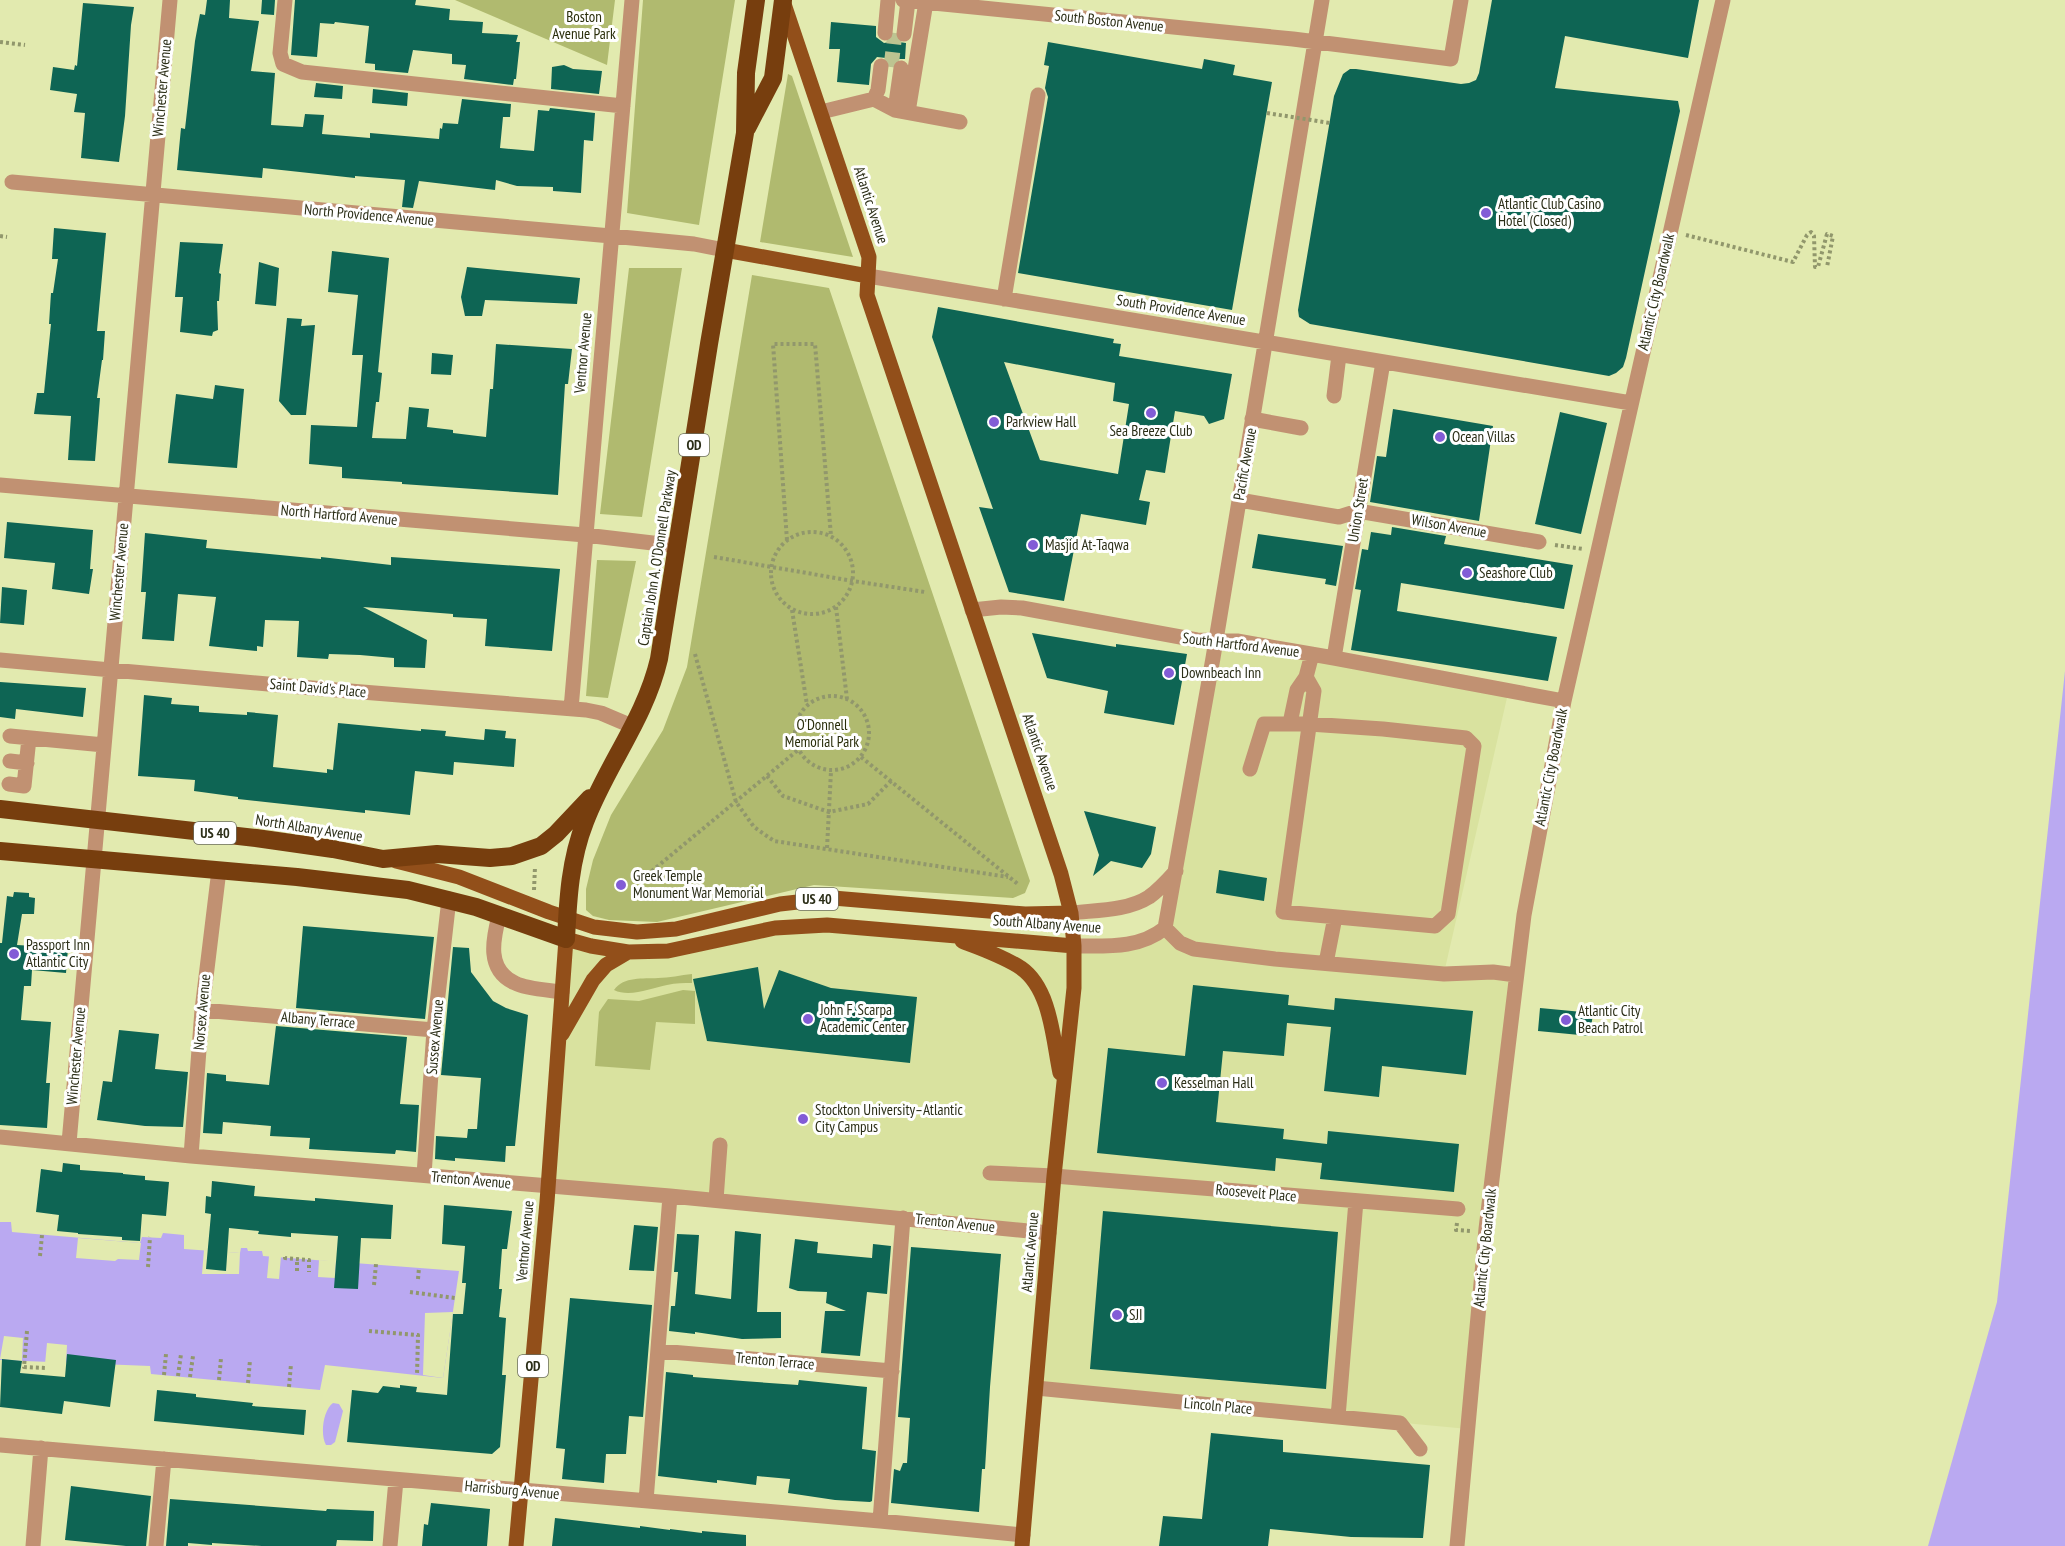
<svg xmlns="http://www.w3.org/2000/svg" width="2065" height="1546" font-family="'PT Sans Narrow',sans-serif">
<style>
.built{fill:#d9e29f}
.green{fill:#b0ba6f}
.water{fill:#baa9f1}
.pier{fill:#e2eaaf}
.building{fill:#0e6554;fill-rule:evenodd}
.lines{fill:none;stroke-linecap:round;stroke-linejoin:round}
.minor-tunnel{stroke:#bdc491;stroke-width:15;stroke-dasharray:15 8;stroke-linecap:butt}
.path{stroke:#91976c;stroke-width:4;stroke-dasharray:3 3;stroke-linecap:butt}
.minor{stroke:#c19172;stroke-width:15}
.major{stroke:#924f1a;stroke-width:15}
.highway{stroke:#773e0e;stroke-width:18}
.path-bridge{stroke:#91976c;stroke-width:4;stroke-dasharray:3 3;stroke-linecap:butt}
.poi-dot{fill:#825cd6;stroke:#fff;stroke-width:2}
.labels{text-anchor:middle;stroke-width:6;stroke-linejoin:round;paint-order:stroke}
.shield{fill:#fff;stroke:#6b6d5d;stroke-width:1.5}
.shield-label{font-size:14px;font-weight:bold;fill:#2b2e17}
.park-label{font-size:15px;fill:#292d0a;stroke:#fff}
.street-label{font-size:15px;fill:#2b2e17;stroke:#fff}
.poi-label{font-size:15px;fill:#2b2e17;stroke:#fff;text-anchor:start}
</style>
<rect width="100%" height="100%" fill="#e2eaaf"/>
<path class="built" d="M1215,641L1509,689L1444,973L1516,975L1468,1429L1036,1388L1049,1234L548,1187L566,939L628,952L775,928L1106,946L1165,927Z"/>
<path class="green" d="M455,0H615L607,65Z
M643,0H735L699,225L627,213Z
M788,74L792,76L853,257L760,242Z
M629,268H682L642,517L600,514Z
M752,275L829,288L1030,881L1025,893L1013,898L814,885L657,922L609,920L593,916L586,910V889L593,860L611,815L663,730L687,667Z
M597,560L636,561L608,698L586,696Z
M692,974V983C684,983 676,983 667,985C651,988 630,998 614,990C624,976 643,979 658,978C669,978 681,975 692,974Z
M683,990L695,991V1024L656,1022L650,1070L595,1066L599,1012L608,999L639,1001Z"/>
<path class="water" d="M2065,671V1546H1928L1997,1302Z
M0,1222H11L12,1232L140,1243L142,1237L161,1238L163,1233L184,1235V1249L240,1253L241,1248H247L248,1251H262L263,1256L459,1271L443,1378L325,1365L320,1390L151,1374L150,1366L0,1360Z
M333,1403L339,1404L343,1411L335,1442L331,1445H326C320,1435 323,1410 333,1403Z"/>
<path class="pier" d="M78,1238L141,1243L139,1260L118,1259L115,1261L76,1258Z
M204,1250L240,1253L239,1274H202Z
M269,1256H281L279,1279L267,1278Z
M319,1260L336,1261L335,1278L318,1277Z
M453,1312L443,1378L423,1375L425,1313Z
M4,1336L23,1338L22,1361L0,1359Z
M47,1343L67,1345L66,1365L45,1364Z"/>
<path class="building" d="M207,0H230L229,18L259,21L251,71L275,73L271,125L303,127L305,114L324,115L322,134L370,138V133L439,139L440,128L442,129L443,123L458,124L462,99L511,104L510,117H503L500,148L534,151L538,110L549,111L550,108L595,113L593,141L584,140L581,193L553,191V187L517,186L496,180L495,190L419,181L413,208L402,207L405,180L355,176V178L263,168L262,178L177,170L181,128L185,129L195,41L200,14L205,15Z
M262,0H275L274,15L261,14Z
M295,0H416L415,5L450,9L449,20L483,22L482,33L518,35L516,42H520L516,79H514L513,85L464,79L466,65L452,64V54L413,50L408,73L375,70V64L365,63L369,26L335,22L334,24L320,23L317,57L291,55Z
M1492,0H1699L1688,58L1565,36L1555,88L1678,101L1680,111L1626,358L1623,367L1616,373L1609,376L1310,324L1299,317L1298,310L1334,96L1343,74L1350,69H1356L1461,84L1469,83L1476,80L1479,73Z
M83,3L134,7L131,25L125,116L119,162L81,158L85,113L74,112L77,94L50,90L53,67L74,70L75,65L77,66Z
M831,22L876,26V37L884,43L890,42L895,35L899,42L906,43L905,59H897L891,67L886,58L877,57L871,64L869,85L837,82L840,49H829Z
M1048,42L1202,69L1204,59L1235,65L1233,75L1272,82L1232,310L1018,273L1048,97L1045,88L1049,66L1044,65Z
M564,65L573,69L602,71L599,94L551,89L552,67Z
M316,83L343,86L342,99L314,97Z
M373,89L408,93L407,106L372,103Z
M54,228L106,233L97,331H105L103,360H102L97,398H100L95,461L68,460L71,416L34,414L37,393H44L51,324H49L51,293H53L58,259H52Z
M180,242L223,244L219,273L221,274L219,301H217L218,330L213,332L212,336L180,332L183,297H175Z
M332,251L389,258L378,372L382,373L379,402H376L372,438L406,439L409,407L429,409L427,427L453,430V433L486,437L490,389H493L496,344L572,349L568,384H565L558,495L402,484V482L342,478V467L309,464L311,425L357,427L363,355H352L358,295L328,292Z
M259,262L279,268L276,306L255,304Z
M467,267L580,278L577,304L485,300L482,316H465L461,297Z
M938,307L1114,339L1113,343L1121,344L1119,356L1232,374L1224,419L1209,424L1204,416L1175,411L1165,473L1146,470L1139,500L1150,502L1146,525L1081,514L1064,601L1009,592L979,507L993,509L932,337ZM1004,362L1115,383L1113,401L1129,404L1118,474L1040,460Z
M287,318L302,319L301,326L315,325L306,415H291L279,401Z
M432,353L453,355L451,375L431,374Z
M215,385L244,389L237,468L168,463L176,394L213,399Z
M1393,409L1493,426L1479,521L1370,502L1377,456L1386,457Z
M1560,412L1607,423L1581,534L1535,524Z
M7,522L93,530L90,569H93L89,594L52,589L55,563L4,558Z
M1392,527L1446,536L1444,544L1573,565L1564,609L1401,583L1397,611L1557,637L1548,681L1351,650L1361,590L1355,589L1362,549L1368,550L1371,532L1391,535Z
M145,533L207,540L206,548L321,559V557L391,565V557L560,569L552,651L485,646L487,619L453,617V614L363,607L427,640L425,668L394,667V658L360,655L329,654L328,659L297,657L299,621L265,620L263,647L257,646V651L209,646L216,597L178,594L174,641L142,639L146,592H141Z
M1258,534L1343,546L1336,586L1325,584L1326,579L1252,568Z
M2,587L27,590L24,625L0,623Z
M1032,633L1116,647V644L1187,654L1174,725L1104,713L1108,691L1047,678Z
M0,682L86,688L83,717L16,709L15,719L0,717Z
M144,695L172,698L171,704L199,706V712L247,715V712L278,715L273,767L327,773V769L333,770L338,723L421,731V729L446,731L445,736L484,740L485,729L506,731L505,738L516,739L514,767L454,762L453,775L415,771L410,815L365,810V813L238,799V797L194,791L195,780L138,776Z
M1084,811L1156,827L1151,854L1142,868L1111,861L1093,876L1099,855Z
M1219,870L1267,878L1264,901L1216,893Z
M14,892L29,893V897L35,898L34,914H22L17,945L68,948L66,973L32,970L31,986H24L21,1020L51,1022L46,1083H50L47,1128L0,1125V943H2L7,896L13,897Z
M303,926L434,937L425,1019L296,1008Z
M453,947L469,948L471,972L493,1001L506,1008L528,1015L515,1146H506L505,1162L455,1158V1161L435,1159L436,1136L467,1138L468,1129H477L481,1078L441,1075Z
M758,967L764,1009L779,970L831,988L917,997L910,1063L707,1041L693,979Z
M1193,985L1289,995L1288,1005L1334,1010L1335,998L1473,1011L1466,1075L1382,1066L1379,1097L1324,1091L1331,1027L1287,1023L1284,1056L1223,1051L1216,1122L1284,1129L1283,1139L1327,1144L1328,1131L1459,1144L1454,1192L1320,1179L1322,1163L1276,1158L1275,1171L1097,1153L1108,1048L1185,1056Z
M1540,1008L1593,1013L1590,1036L1538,1031Z
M276,1026L407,1037L400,1104L419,1105L416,1152L396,1150L395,1154L309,1149L310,1138L270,1136L271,1126L223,1122L222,1134L203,1133L207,1073L226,1075V1081L269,1085Z
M119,1030L159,1034L155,1069L188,1072L183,1127L145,1126L97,1120L103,1081L112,1082Z
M63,1163L80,1165V1170L123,1173V1174L145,1176V1180L169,1182L166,1216L142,1214L140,1241L122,1240V1237L78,1234V1233L57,1231L59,1215L36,1212L41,1169L62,1172Z
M212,1181L255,1186L254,1196L315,1201V1198L393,1205L391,1239L361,1238L358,1289L334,1288L338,1236L291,1233V1237L258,1234L259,1231L229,1228L226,1271L206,1269L211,1214L205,1213L206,1196L211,1197Z
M444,1205L512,1211L507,1249H502L499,1289H502L499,1317L506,1318L502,1375H506L500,1447L492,1454L347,1442L352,1390L378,1393L383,1386L400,1388V1385L417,1387L416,1392L447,1395L453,1314H463L466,1283H462L465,1246L442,1244Z
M1103,1211L1338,1232L1326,1389L1090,1369Z
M634,1225L658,1227L654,1271L629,1270Z
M735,1231L761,1234L757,1312H781V1338L742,1339L695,1332V1334L669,1331L671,1306H675L678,1272H674L677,1234L699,1235L695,1294L731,1299Z
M795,1239L818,1242L817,1253L872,1258L873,1244L891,1246L887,1294L867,1292L860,1356L821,1353L825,1311H846L826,1303L827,1292L798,1291L789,1288Z
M911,1247L1001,1254L990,1387L985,1469H982L979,1512L891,1503L894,1469L900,1471L903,1463H907L910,1418L898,1417Z
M570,1298L652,1305L643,1417L629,1416L626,1454H606L604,1483L562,1479L565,1449L556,1448Z
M67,1354L116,1360L110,1407L64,1401L62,1414L0,1407L2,1359L22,1361L20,1373L65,1377Z
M666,1372L693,1375V1377L743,1381L798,1385L799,1380L867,1387L862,1449L876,1451L872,1501L870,1502L835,1500L788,1493L790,1479L757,1476L756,1485L717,1480V1483L658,1476Z
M157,1390L196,1394V1397L253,1403L252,1406L306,1410L304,1435L154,1421Z
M1211,1433L1283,1440V1452L1430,1465L1423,1538L1351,1537L1270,1529L1268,1546H1159L1163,1516L1202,1519Z
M71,1486L151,1496L146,1546H126L65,1540Z
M170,1499L326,1511L327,1509L374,1511L373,1541L337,1540L336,1546H262L212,1543V1545L188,1543V1546H166Z
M431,1503L490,1509L487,1546H422L424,1524L428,1525Z
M555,1518L640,1528V1526L670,1530V1529L702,1533V1531L746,1535V1546H552Z"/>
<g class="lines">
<path class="minor-tunnel" d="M891,67L895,33"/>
<path class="path" d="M0,42L25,45
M1686,235L1793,262L1807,235L1811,232L1814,236L1815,267H1818L1827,234L1833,236L1827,267
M0,236L7,237
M771 573a41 41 0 1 1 82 0a41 41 0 1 1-82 0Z
M787,540L773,344H815L831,536
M1555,545L1583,549
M714,557L853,581L925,592
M836,607L847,699
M792,610L807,705
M695,654L736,802L754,827L774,841L1008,877
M795 733a37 37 0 1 1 74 0a37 37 0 1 1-74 0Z
M861,757L1019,885
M767,776L783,796L829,812L868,804L892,780
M827,848L831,771
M647,875L798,750
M534,890L535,867
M1457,1223L1456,1230L1471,1231
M40,1256L42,1235
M285,1257V1258L309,1260V1272
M148,1267L150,1237
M297,1271V1259
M418,1279L419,1268
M374,1285L376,1264
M410,1292L455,1298
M27,1331L24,1367L45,1368
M369,1331L418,1335L417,1375
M164,1375L166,1354
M178,1376L181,1354
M190,1377L193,1356
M219,1380L221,1358
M248,1383L250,1360
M289,1387L291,1364"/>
<path class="minor" d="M285,0L280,53L283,64L302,72L623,106
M903,0L1293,39L1451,59L1461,0
M885,33L888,0
M904,34L908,1
M874,99L878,90L881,66
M895,110L901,68
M821,112L874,99L895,110L960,122
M908,112L926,2
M12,182L611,236L694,244L725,250
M868,276L1631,403
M1004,299L1038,95
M1334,396L1339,355
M1252,419L1301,428
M0,485L585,535L678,546
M1239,500L1339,517L1358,511L1539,542
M972,610L1001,607L1022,608L1197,640L1237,641L1334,658L1564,701
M1334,658L1383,362
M0,660L312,688L586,710L601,713L634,727
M571,709L632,0
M1290,723L1297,690L1306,677L1312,654
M10,736L104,745
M10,761L27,763
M1250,769L1264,724H1309L1383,729L1466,738L1474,746L1448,914L1435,926L1283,912L1314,691L1306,677
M9,784L24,786L29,738
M1071,913C1096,910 1127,911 1149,897C1159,890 1168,880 1176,871
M499,916C493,939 486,970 515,983C526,989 549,990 562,992
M1165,928L1213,658L1322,0
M1165,928L1180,943L1194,949L1275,959L1444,974L1493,972L1516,975
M1074,946C1107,946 1139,949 1165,928
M1326,963L1335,917
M202,1010L434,1030
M0,1137L191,1156L670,1196L1049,1233
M69,1143L170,0
M191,1156L202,1010L219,870
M990,1173L1054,1176L1458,1209
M424,1175L434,1030L449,899
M716,1200L720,1145
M659,1351L892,1371
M1036,1388L1400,1423L1420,1449
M1338,1417L1356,1201
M0,1445L880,1521L1023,1535
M646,1501L670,1196
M880,1521L903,1218
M33,1546L41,1448
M156,1546L164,1459
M390,1546L396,1480
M1457,1546L1486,1229L1524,915L1564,701L1723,0"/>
<path class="major" d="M783,1L869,257L867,295L1061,874L1071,913L1074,946V988L1054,1176L1022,1546
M725,250L868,276
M396,861L459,877L549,912L594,927L637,932L676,929L780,904L833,898L1025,914L1071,913
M962,941C981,949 1003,956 1021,968C1051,989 1053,1040 1060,1073
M562,1034L593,980L606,965L628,952
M516,1546L547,1202L566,939L591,946L628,952L668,951L775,928L827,925L1074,946"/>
<path class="highway" d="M747,128L773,78L783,0
M0,809L256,838L333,849L383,859L437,854L490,858L512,856L541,846L556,834L590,798
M0,851L297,877L408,890L476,907L566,939C568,899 570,860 585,822C606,766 645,719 659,659L709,344L745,133L746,73L756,0"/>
<path class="path-bridge" d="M1267,113L1330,123"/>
</g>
<g class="poi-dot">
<circle cx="1486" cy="213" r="6"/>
<circle cx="1151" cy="413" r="6"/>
<circle cx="994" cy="422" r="6"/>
<circle cx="1440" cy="437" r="6"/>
<circle cx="1033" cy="545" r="6"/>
<circle cx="1467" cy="573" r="6"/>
<circle cx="1169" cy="673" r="6"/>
<circle cx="621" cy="885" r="6"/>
<circle cx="14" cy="954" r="6"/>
<circle cx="808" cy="1019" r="6"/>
<circle cx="1566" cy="1020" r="6"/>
<circle cx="1162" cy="1083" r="6"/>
<circle cx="803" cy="1119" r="6"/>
<circle cx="1117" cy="1315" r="6"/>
</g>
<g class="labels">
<g class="shield">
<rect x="679" y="434" width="30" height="22" rx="4.5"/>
<rect x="194" y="822" width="42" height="22" rx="4.5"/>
<rect x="796" y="888" width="42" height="22" rx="4.5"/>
<rect x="518" y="1355" width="30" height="22" rx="4.5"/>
</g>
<g class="shield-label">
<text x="694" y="450">OD</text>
<text x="215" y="838">US 40</text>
<text x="817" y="904">US 40</text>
<text x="533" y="1371">OD</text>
</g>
<g class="park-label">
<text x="584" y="22">Boston<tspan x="584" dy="17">Avenue Park</tspan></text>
<text x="822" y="730">O'Donnell<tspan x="822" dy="17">Memorial Park</tspan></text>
</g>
<g class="street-label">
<text transform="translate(1109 21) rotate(6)" y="5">South Boston Avenue</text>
<text transform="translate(162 88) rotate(-85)" y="5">Winchester Avenue</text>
<text transform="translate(871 205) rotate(72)" y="5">Atlantic Avenue</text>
<text transform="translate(369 215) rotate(5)" y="5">North Providence Avenue</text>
<text transform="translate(1656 292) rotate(-77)" y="5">Atlantic City Boardwalk</text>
<text transform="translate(1181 310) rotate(9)" y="5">South Providence Avenue</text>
<text transform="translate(583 353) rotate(-85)" y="5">Ventnor Avenue</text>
<text transform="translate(1245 464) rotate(-80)" y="5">Pacific Avenue</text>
<text transform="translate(1358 510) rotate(-81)" y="5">Union Street</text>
<text transform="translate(339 515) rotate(5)" y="5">North Hartford Avenue</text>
<text transform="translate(1449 526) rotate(10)" y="5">Wilson Avenue</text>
<text transform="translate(657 558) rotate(-81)" y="5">Captain John A. O'Donnell Parkway</text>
<text transform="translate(119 572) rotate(-85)" y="5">Winchester Avenue</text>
<text transform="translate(1241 645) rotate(7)" y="5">South Hartford Avenue</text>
<text transform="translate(318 688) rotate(5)" y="5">Saint David's Place</text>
<text transform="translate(1040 752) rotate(71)" y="5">Atlantic Avenue</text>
<text transform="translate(1551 767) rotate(-79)" y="5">Atlantic City Boardwalk</text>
<text transform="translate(309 828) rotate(9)" y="5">North Albany Avenue</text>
<text transform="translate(1047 924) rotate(4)" y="5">South Albany Avenue</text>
<text transform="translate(202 1012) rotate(-85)" y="5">Norsex Avenue</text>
<text transform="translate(318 1020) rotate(5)" y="5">Albany Terrace</text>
<text transform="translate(435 1037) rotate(-85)" y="5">Sussex Avenue</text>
<text transform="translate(76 1056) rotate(-85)" y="5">Winchester Avenue</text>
<text transform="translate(471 1180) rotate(5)" y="5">Trenton Avenue</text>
<text transform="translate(1256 1193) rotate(5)" y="5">Roosevelt Place</text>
<text transform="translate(955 1223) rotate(6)" y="5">Trenton Avenue</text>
<text transform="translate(525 1241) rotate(-85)" y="5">Ventnor Avenue</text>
<text transform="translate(1485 1248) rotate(-84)" y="5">Atlantic City Boardwalk</text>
<text transform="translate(1030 1252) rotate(-85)" y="5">Atlantic Avenue</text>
<text transform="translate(775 1361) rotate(5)" y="5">Trenton Terrace</text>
<text transform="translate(1218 1406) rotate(5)" y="5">Lincoln Place</text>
<text transform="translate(512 1490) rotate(5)" y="5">Harrisburg Avenue</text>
</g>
<g class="poi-label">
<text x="1498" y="209">Atlantic Club Casino<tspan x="1498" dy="17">Hotel (Closed)</tspan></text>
<text x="1006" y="427">Parkview Hall</text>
<text x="1151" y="436" text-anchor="middle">Sea Breeze Club</text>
<text x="1452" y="442">Ocean Villas</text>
<text x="1045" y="550">Masjid At-Taqwa</text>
<text x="1479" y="578">Seashore Club</text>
<text x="1181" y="678">Downbeach Inn</text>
<text x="633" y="881">Greek Temple<tspan x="633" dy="17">Monument War Memorial</tspan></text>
<text x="26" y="950">Passport Inn<tspan x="26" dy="17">Atlantic City</tspan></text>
<text x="820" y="1015">John F. Scarpa<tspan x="820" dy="17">Academic Center</tspan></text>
<text x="1578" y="1016">Atlantic City<tspan x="1578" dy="17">Beach Patrol</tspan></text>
<text x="1174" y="1088">Kesselman Hall</text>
<text x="815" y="1115">Stockton University–Atlantic<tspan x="815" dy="17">City Campus</tspan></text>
<text x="1129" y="1320">SJI</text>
</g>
</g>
</svg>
